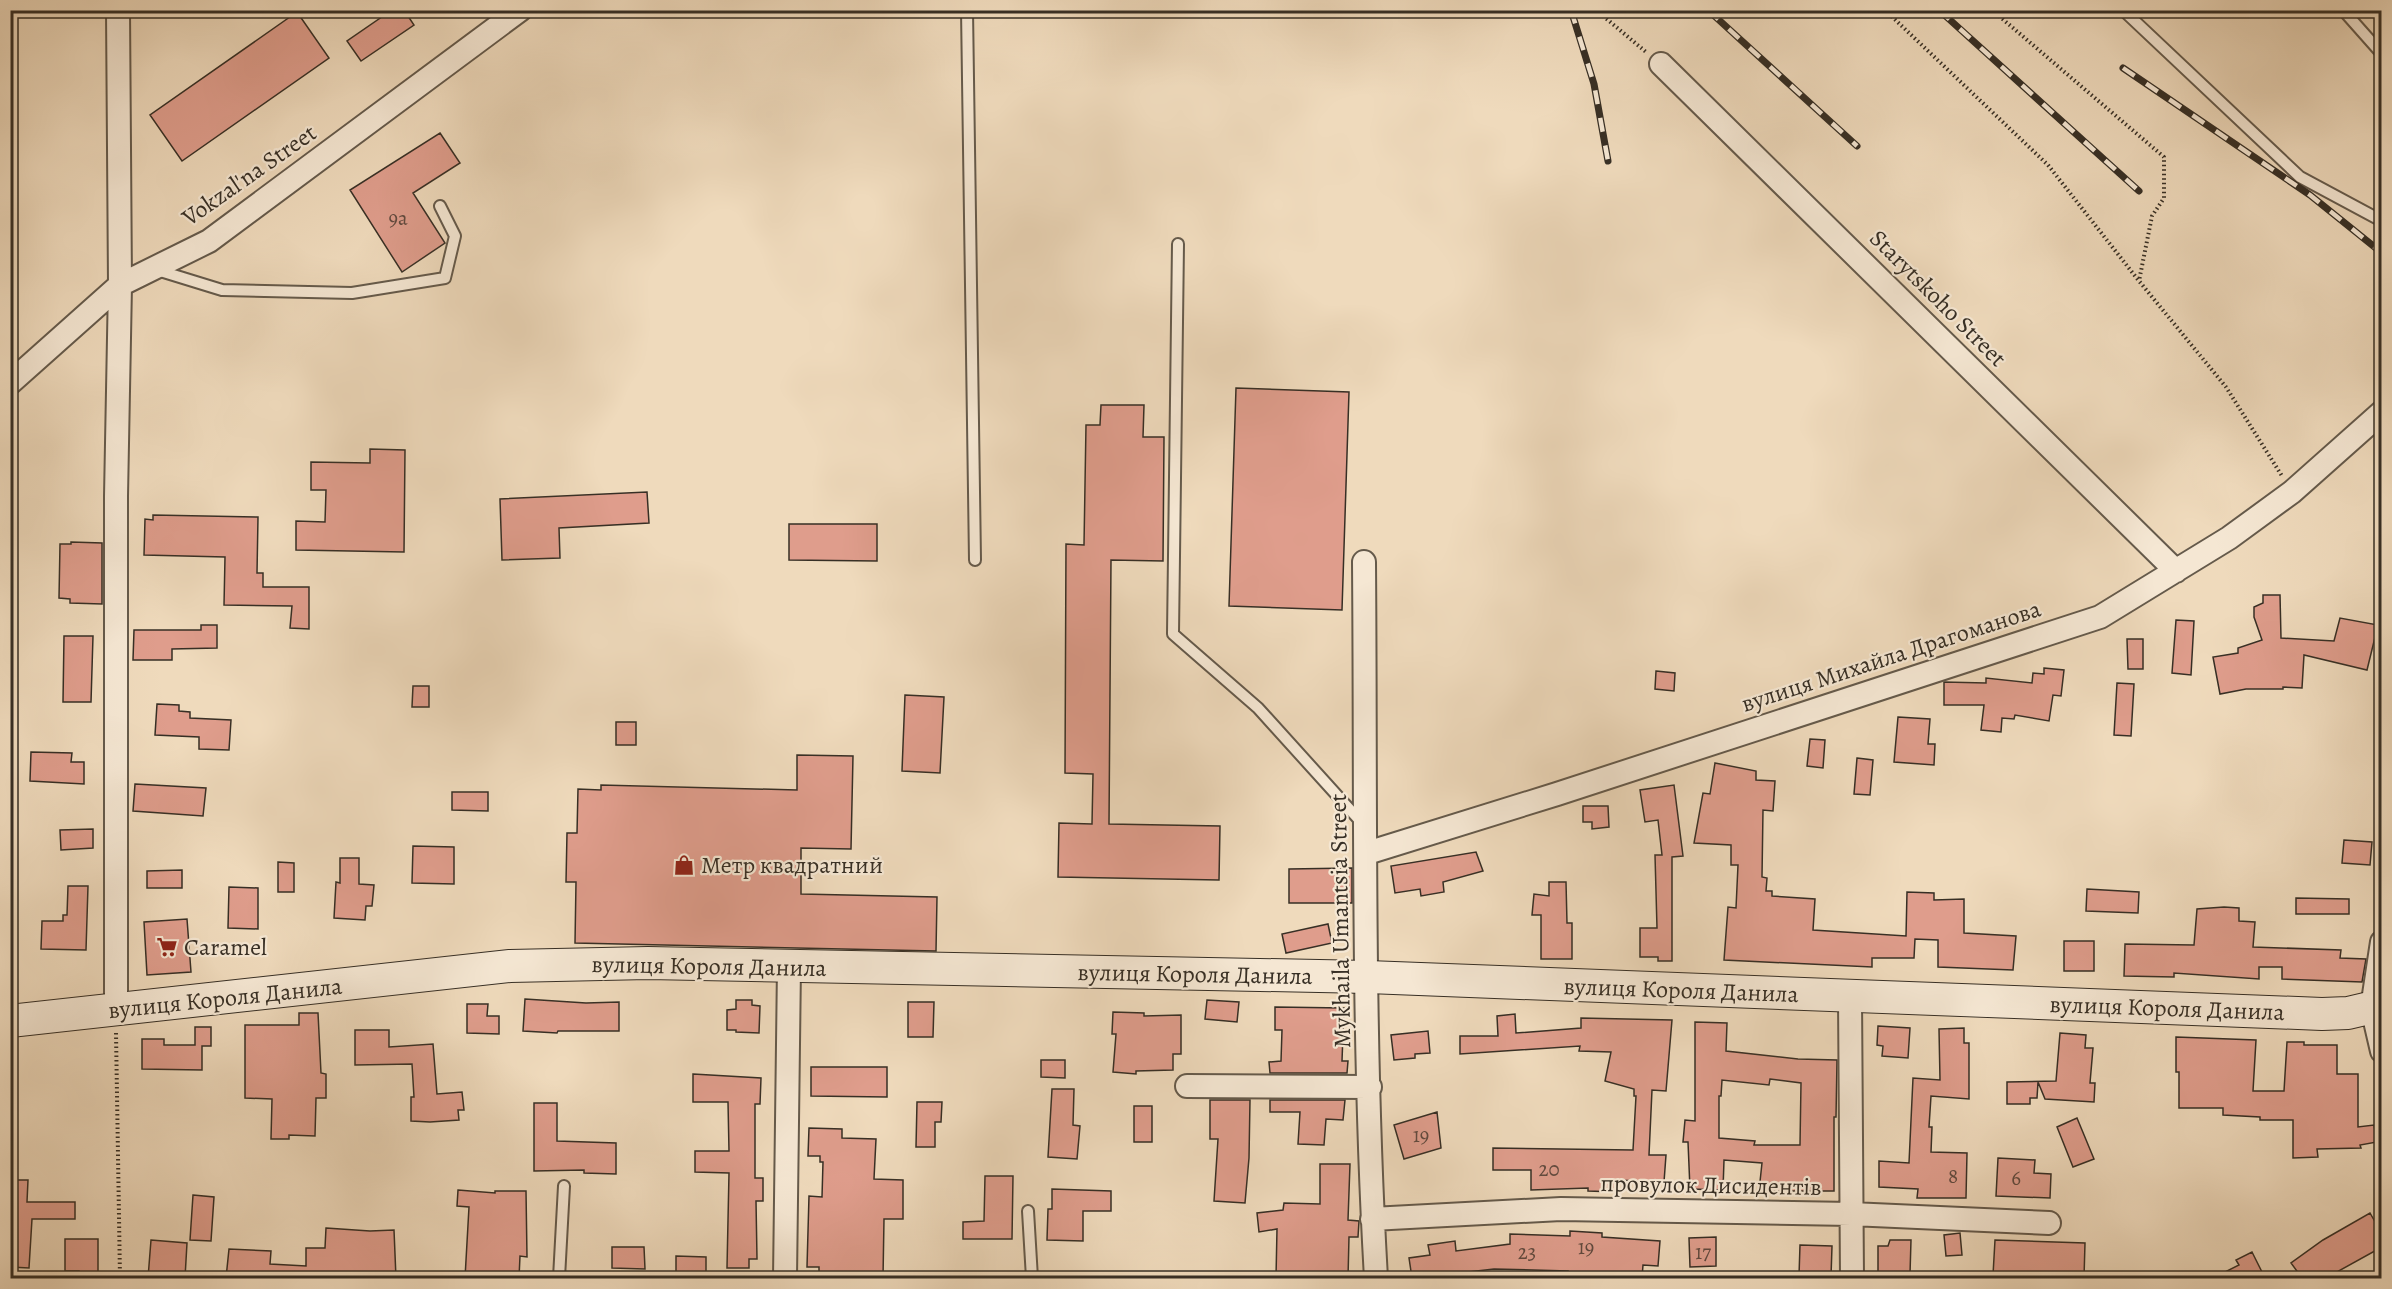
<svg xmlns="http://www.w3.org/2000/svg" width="2392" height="1289" font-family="Alegreya,serif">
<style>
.building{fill:#df9d8c;stroke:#372f25;stroke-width:1.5;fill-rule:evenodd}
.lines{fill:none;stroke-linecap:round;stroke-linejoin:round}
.service-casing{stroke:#655a4b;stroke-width:14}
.minor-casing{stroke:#655a4b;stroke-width:26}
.secondary-casing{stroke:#372f25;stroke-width:34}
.path{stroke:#372f25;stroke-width:4;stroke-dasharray:1.5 3;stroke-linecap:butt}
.service{stroke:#f5e7d3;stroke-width:10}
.minor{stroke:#f5e7d3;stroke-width:22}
.secondary{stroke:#f5e7d3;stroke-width:32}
.rail-casing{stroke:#372f25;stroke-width:7}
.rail{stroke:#f5e7d3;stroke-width:4.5;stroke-dasharray:14;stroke-linecap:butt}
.labels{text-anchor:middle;stroke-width:4.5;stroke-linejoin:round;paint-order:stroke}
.number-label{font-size:21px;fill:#614a3f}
.street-label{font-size:24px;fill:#372f25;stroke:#f5e7d3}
.poi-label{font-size:24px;fill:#372f25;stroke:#f5e7d3;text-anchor:start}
</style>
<rect width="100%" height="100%" fill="#efdabc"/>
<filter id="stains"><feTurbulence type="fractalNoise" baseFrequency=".00333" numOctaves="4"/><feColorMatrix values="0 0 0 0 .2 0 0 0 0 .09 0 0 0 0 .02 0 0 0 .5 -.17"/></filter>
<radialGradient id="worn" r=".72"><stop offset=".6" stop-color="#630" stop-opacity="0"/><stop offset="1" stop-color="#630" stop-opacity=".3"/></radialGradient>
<path class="building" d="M392,10H404L414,25L361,61L347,41Z
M297,12L329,58L182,161L150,115Z
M440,133L460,163L413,193L445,243L402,272L350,190Z
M1236,388L1349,392L1342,610L1229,606Z
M1101,405H1144L1143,437H1164L1163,561L1111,560L1109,824L1220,826L1219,880L1058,877L1059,823L1092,824L1093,774L1065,773L1066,544L1084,545L1086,425H1100Z
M370,449L405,450L404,552L296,550V521L325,522L326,490H311V462L370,463Z
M647,492L649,523L559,528L560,558L502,560L500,499Z
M153,515L258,517L257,573H263V587H309V629L290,628L292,606L224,605L225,557L144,555L145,519L153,520Z
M789,524H877V561L789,560Z
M71,542L102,543V604L70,603V599L59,598L60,544H71Z
M2263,595H2280L2281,638L2334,641L2340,618L2378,625L2367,670L2304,655L2302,688L2283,687V689H2246L2220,694L2213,657L2238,653V648L2262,640L2254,617V607L2263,603Z
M2176,620L2194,621L2191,675L2172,673Z
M201,625H217V648L172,649V660H133L134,630H201Z
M64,636H93L91,702H63Z
M2127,639H2143V669H2128Z
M2044,668L2064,670L2061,696L2053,695L2049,721L2015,715L2014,719L2002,718L2001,732L1981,730L1984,705H1944V682L1986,683V678L2032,683L2033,673L2044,674Z
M1656,671L1675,673L1674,691L1655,689Z
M2117,683L2134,684L2131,736L2114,735Z
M413,686H429V707H412Z
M905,695L944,697L940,773L902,771Z
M157,704L179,705V711L190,712V718L231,720L229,750L199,749V737L155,735Z
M1898,717L1930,719L1928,744H1935L1934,765L1894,762Z
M616,722H636V745H616Z
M1810,739L1825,740L1823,768L1807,766Z
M31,752L72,753L71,762H84V784L30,781Z
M797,755L853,756L851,849L801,848V894L937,897L936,951L575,943L576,882H566L567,833H577L578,789L601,790V785L797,790Z
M1857,758L1873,760L1870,795L1854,794Z
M1715,763L1756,771V780L1775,781L1773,811L1763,810L1762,877L1767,878L1766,891H1772V896L1815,899L1813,930L1906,936L1907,892L1934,893V900L1964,899V933L2016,936L2013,970L1938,967V940L1915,939L1914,958H1872V967L1724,960L1728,907L1736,908L1738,865H1731V845L1694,843L1703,793L1710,794Z
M135,784L206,788L203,816L133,811Z
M1674,785L1683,856L1672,857V961H1658V957H1640V928H1657L1655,855H1662L1658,820L1645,822L1640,790Z
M452,792H488V811L452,810Z
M1583,806H1608L1609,827L1592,829V822H1583Z
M93,829V848L61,850L60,830Z
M2344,840L2372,842L2370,865L2342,863Z
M413,846L454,847V884L412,883Z
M1476,852L1483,871L1443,882L1444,892L1421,896L1420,889L1395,893L1391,866Z
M340,858H359V884L374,885L372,906H366L365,920L334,918L336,882L340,883Z
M278,862L294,863V892H278Z
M1352,868V903H1289V869Z
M182,870V888H147V871Z
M1549,882H1566L1567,923H1572V959H1541V915H1532L1534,894L1549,896Z
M68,886H88L86,950L41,949L42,921H63V915H67Z
M229,887L258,888V929L228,928Z
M2087,889L2139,892L2138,913L2086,911Z
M2296,898L2349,899V914H2296Z
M2224,907L2239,908V921L2255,922L2253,947L2341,950L2340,958L2366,959L2362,982L2282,979V967H2259V979L2174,973V977L2124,976L2125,944L2194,945L2197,909Z
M187,919L191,972L147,975L144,922Z
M1328,924L1332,943L1286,953L1282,934Z
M2064,941H2094V971H2064Z
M525,999L586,1003L619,1002V1031H558L557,1033L523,1031Z
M736,1000H752V1005L760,1006L759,1033L736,1032V1030H727V1010L736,1009Z
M1207,1000L1239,1002L1237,1022L1205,1019Z
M908,1002H934L933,1037H908Z
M467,1004H488L487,1016H499V1034L467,1033Z
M1275,1007L1344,1008L1342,1061H1348L1347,1073H1270L1269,1062L1281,1061L1282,1030H1275Z
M1113,1012L1144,1013V1016L1181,1015V1054H1173V1070L1136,1071V1074L1113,1072L1116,1034H1112Z
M299,1013H318L321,1073L326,1074V1098H316L315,1136L289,1135V1139H271L272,1099L245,1098V1025H299Z
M1515,1014L1516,1033L1581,1028V1018L1672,1020L1666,1091L1652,1090L1649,1155H1666L1664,1182L1616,1180V1192L1588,1191V1188L1531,1190V1170H1493V1148L1633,1150L1636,1096H1634V1089L1605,1081L1611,1052L1579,1051L1580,1046L1460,1054V1036H1498L1497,1016Z
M1695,1022L1727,1023L1726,1051L1798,1059L1837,1060L1836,1117H1834V1191H1759L1762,1163L1724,1160L1723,1190L1690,1189L1688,1142H1683L1685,1120L1695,1121ZM1770,1079L1801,1083L1800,1145H1754L1755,1141L1719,1138V1096H1721L1722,1080L1769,1085Z
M1878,1026L1910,1028L1908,1058L1882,1056L1883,1046L1877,1045Z
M195,1027H211V1046H202V1070L142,1069V1039H164V1045H195Z
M1964,1028V1043H1969V1099L1931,1096L1929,1127H1932L1931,1152L1967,1153L1966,1198H1917L1918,1189L1879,1187V1161L1909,1163L1913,1078L1940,1080L1939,1029Z
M355,1030H389V1047L433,1044L437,1094L462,1092L464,1110H458L459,1120L430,1122L411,1121V1097H414L412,1064L355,1065Z
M1428,1031L1430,1053L1415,1054V1058L1394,1060L1391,1035Z
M2060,1033L2086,1035L2085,1048H2093L2090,1083H2095L2094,1102L2045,1099L2038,1082L2037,1098H2030V1104H2007V1082L2056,1081Z
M2176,1037L2256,1040L2253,1091H2284L2287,1042H2304V1045H2337V1074H2358V1127L2374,1125L2377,1142L2360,1145L2361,1148L2317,1149L2318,1157L2293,1158V1120H2260V1117L2223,1115V1108H2179V1072H2176Z
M1041,1060H1065V1078L1041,1077Z
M811,1067H887V1097L811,1096Z
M693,1074L761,1078L760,1104H755V1178H763V1201H756L757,1259H749V1268H727L729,1173L695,1172V1151H729L728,1102H693Z
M1052,1089H1074L1073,1125L1080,1126L1077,1159L1048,1157Z
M1210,1100H1250L1249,1158L1245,1203L1214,1201L1218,1139H1210Z
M1270,1100H1345L1343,1120L1326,1119L1324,1145L1298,1144L1300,1112H1270Z
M917,1102H942L941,1122H935V1147H916Z
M534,1103H557V1141L616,1143V1174L584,1173V1170L534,1171Z
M1134,1106H1152V1142H1134Z
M1437,1112L1441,1148L1404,1159L1394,1125Z
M2077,1118L2094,1159L2073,1167L2057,1127Z
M809,1128L842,1129V1138L876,1139L874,1179L903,1180V1219H884L883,1278H819V1267H807L809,1196L822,1197L823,1162H820V1156H808Z
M1998,1158L2035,1160L2034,1173L2051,1174L2050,1198L1996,1196Z
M1320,1164H1350L1348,1220L1359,1221L1358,1237H1349L1348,1278H1276L1277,1229L1259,1232L1257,1213L1283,1210L1284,1203L1320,1204Z
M985,1176H1013L1012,1239H963V1222L984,1221Z
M10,1180H28L27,1202H75V1219H32L29,1268L10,1267Z
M1052,1189L1111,1191V1211H1083V1241L1047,1240L1048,1209H1052Z
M458,1190L495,1193V1191H526L527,1257L520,1256L519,1278H465L469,1207L457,1206Z
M193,1195L214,1197L211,1241L190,1240Z
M2370,1213L2382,1234V1247L2326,1278H2302L2291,1263L2323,1240Z
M326,1228L370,1231L394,1230L396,1278H226L229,1249L271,1251L270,1264L306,1266V1248H325Z
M1570,1231L1602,1233V1237L1660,1241L1658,1266L1643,1265L1642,1278H1567L1568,1271L1494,1269L1459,1273L1460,1278H1412L1409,1258L1430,1255L1428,1245L1455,1241L1456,1251L1510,1244V1234L1570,1236Z
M1960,1233L1962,1255L1946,1256L1944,1235Z
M1716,1237V1266L1690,1267L1689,1238Z
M65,1239H98V1278H79V1271H65Z
M151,1240L187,1243L185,1278H148Z
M1890,1240H1911L1910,1274L1878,1273V1246H1888Z
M1995,1240L2085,1243L2084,1278H2035V1276L1993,1275Z
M1800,1245L1832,1246L1831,1277L1799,1276Z
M612,1247H644L645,1269L612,1268Z
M2252,1252L2265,1278H2213L2239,1265L2236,1260Z
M676,1256L706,1257V1278H676Z"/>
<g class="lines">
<g class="service-casing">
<path id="service" d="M967,10L975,560
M2123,10L2300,177L2382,221
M2343,10L2382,54
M1178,244L1173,634L1258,708L1362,823
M157,270L222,290L352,293L445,278L455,236L440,206
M1028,1211L1032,1278
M559,1278L564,1186"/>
</g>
<g class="minor-casing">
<path id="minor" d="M1661,64L2176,571
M10,383L120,285L209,241L520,10
M1364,562C1366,801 1362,1040 1376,1278
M1367,853L1557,794L2100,617L2229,538L2292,492L2382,412
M2382,942L2372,1008L2382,1051
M1850,997L1852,1278
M116,1011V496L120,285L118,10
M1187,1086L1370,1087
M1372,1219L1561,1209L1851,1214L2049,1223
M785,1278L789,966"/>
</g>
<g class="secondary-casing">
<path id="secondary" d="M10,1021L510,966L648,963L1368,977L2322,1014L2348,1013L2382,1005"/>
</g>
<path class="path" d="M1596,10L1646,52
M1885,10L2048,165L2139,281L2226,387L2282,476
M1992,10L2164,157V198L2152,216L2139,281
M116,1033L120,1278"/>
<use href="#service" class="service"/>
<use href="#minor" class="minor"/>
<use href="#secondary" class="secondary"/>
<g class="rail-casing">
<path id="rail" d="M1571,10L1594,84L1608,161
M1708,10L1857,146
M1939,10L2139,191
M2123,68L2310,195L2382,253"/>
</g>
<use href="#rail" class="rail"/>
</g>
<defs>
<g id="shop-bare" transform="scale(1.62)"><path d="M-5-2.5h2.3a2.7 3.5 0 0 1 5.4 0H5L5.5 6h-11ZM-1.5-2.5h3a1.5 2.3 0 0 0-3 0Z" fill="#8f2418" stroke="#f5e7d3" stroke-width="2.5" paint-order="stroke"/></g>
<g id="supermarket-bare" transform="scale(1.62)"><path d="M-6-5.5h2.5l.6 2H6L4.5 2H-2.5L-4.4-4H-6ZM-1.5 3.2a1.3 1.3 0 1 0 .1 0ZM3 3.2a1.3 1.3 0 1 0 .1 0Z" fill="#8f2418" stroke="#f5e7d3" stroke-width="2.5" paint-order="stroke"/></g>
</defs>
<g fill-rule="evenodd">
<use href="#shop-bare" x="684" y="865"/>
<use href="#supermarket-bare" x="167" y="947"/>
</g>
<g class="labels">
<g class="number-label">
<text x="398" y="225">9а</text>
<text x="1421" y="1142">19</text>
<text x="1549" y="1176">20</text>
<text x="1953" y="1183">8</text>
<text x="2016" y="1185">6</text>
<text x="1586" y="1254">19</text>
<text x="1527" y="1259">23</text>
<text x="1703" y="1259">17</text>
</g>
<g class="street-label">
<text transform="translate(249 175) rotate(-35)" y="8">Vokzalʹna Street</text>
<text transform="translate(1938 298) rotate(45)" y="8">Starytskoho Street</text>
<text transform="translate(1891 656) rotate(-18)" y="8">вулиця Михайла Драгоманова</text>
<text transform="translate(1340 921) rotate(-91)" y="8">Mykhaila Umantsia Street</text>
<text transform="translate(709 966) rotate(1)" y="8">вулиця Короля Данила</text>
<text transform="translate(1195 974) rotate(1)" y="8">вулиця Короля Данила</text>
<text transform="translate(1681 990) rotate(2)" y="8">вулиця Короля Данила</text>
<text transform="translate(225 998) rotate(-6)" y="8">вулиця Короля Данила</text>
<text transform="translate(2167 1008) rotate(2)" y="8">вулиця Короля Данила</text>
<text transform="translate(1711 1185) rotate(1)" y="8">провулок Дисидентів</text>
</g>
<g class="poi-label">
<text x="701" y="873">Метр квадратний</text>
<text x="184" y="955">Caramel</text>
</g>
</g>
<rect width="2392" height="1289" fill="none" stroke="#efdabc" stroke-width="36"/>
<rect x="12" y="12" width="2368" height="1265" fill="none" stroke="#372f25" stroke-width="3"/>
<rect x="18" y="18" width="2356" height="1253" fill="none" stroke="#372f25" stroke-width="1.5"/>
<rect width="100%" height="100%" filter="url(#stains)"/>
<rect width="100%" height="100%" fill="url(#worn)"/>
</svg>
